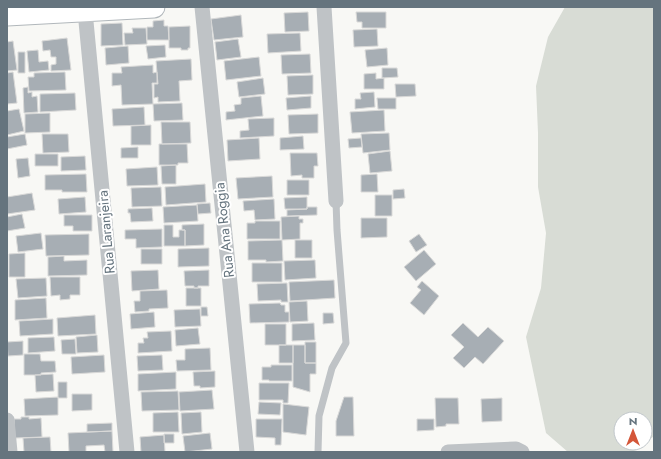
<svg xmlns="http://www.w3.org/2000/svg" width="661" height="459" font-family="Jost,sans-serif">
<style>
.green{fill:#d8dcd5;fill-rule:evenodd}
.building{fill:#a7aeb4;stroke:#d9d9d8}
.lines{fill:none;stroke-linecap:round;stroke-linejoin:round}
.secondary-casing{stroke:#b1b7bb;stroke-width:23}
.lane{stroke:#bfc3c6;stroke-width:7}
.street{stroke:#bfc3c6;stroke-width:15}
.secondary{stroke:#fff;stroke-width:21}
.labels{text-anchor:middle;stroke-width:4;stroke-linejoin:round;paint-order:stroke}
.street-label{font-size:14px;fill:#65747e;stroke:#fff}
</style>
<rect width="100%" height="100%" fill="#f8f8f5"/>
<path class="green" d="M565,7H654V436L637,450L630,452H568L546,433L526,337L541,288L546,233L538,187V133L536,86L548,37ZM621,419H645V443H621Z"/>
<path class="building" d="M308,12L309,31L285,32L284,13Z
M356,12H386V28H362V22H357Z
M241,15L243,37L214,40L211,19Z
M164,20V26H168L169,40H147V27H153V21Z
M122,23L123,45L101,46V24Z
M190,26V48H188V50H181V48H169V27Z
M132,28H146L147,44L125,45L124,33H133Z
M377,29L378,46L354,47L353,30Z
M300,33L301,51L268,53L267,34Z
M67,38L71,70L51,71V65L56,64V57H51L50,50L43,51L42,41Z
M238,39L241,57L217,60L215,42Z
M13,41L17,70L7,71V42Z
M165,45L166,57L148,59L146,46Z
M128,46L129,63L106,65L105,48Z
M387,48L388,65L367,67L365,50Z
M38,50L39,62L48,61L49,70L29,72L27,51Z
M18,52H25V73H18Z
M310,54L311,73L282,74L281,55Z
M259,57L261,76L226,80L224,61Z
M191,59L192,80L179,81L180,101L158,102V97L154,98V84H158L156,61Z
M153,65V73L157,72V83H152L153,104L122,105L121,85L112,86V73H122L121,67Z
M382,68H397L398,77L382,78Z
M13,72L17,103L7,104V73Z
M65,72L66,90L29,91L28,77H34V73Z
M376,73V79L384,78V89H364V74Z
M313,75V94L288,95L287,76Z
M263,78L265,94L239,97L237,82Z
M395,84H415L416,96L396,97Z
M28,87V93L32,92V97L37,96L38,112L24,113L23,88Z
M374,92L375,107L355,109V99H361L360,93Z
M75,93L76,110L40,112V94Z
M261,96L263,116L226,120V112L235,111L234,105L241,104V98Z
M311,96V108L287,110L286,98Z
M377,98H396V109H378Z
M182,103L183,120L154,121L153,104Z
M144,107L145,125L113,126L112,109Z
M19,109L24,131L7,135V111Z
M384,110L385,131L352,133L350,112Z
M50,113V132L25,133V114Z
M318,114V133L289,134L288,115Z
M274,118V136L240,138V131L249,130L248,119Z
M161,122H190L191,143L162,144Z
M151,125V145H131V126Z
M389,133L390,150L363,153L361,134Z
M25,134L27,145L7,149V137Z
M42,134H68L69,152L43,153Z
M303,136L304,149L280,150V138Z
M259,138L260,159L228,161L227,140Z
M361,138L362,147L349,148L348,139Z
M159,144H187L188,163H178V165H159Z
M138,147V158H121V148Z
M390,151L392,171L370,173L368,154Z
M290,153H317L318,166H314V178H302V175L291,176Z
M35,154H58V166H35Z
M85,156L86,170L61,171V157Z
M28,158L30,176L18,178L16,159Z
M176,165V184H162L161,166Z
M157,167L158,185L127,186L126,169Z
M86,174L87,192H62V190H45V175Z
M377,174L378,192H361V175Z
M272,176L273,197L238,199L236,178Z
M287,180H309V195H287Z
M205,184L206,202L166,205L165,187Z
M161,187L162,206L132,207L131,188Z
M404,189L405,198L393,199V190Z
M32,193L35,210L7,214V197Z
M375,195H392V216H375Z
M85,197L86,212L59,214L58,199Z
M307,197V209H285L284,198Z
M274,199L275,219L255,220L254,210L244,211L243,201Z
M210,203L211,213L198,214L197,204Z
M197,205L198,221L164,223L163,207Z
M307,207H317V215L287,216V210L307,209Z
M152,208L153,221L131,222L130,213H128V209Z
M22,214L25,228L7,231V217Z
M64,215H92V231H73V226H64Z
M299,216V219H303V223H300V239L282,240L281,217Z
M361,218H387V237L361,238Z
M255,221H280V239H247V223H255Z
M204,224V245L185,246V230H182V225Z
M164,225H173V237H179V230H185V246H164Z
M162,229V247L136,248V239H125V230Z
M41,233L43,249L18,252L16,236Z
M89,234V255L46,256L45,235Z
M419,234L427,245L416,252L409,241Z
M282,240L283,261L266,262V260H248V241Z
M295,240H312V258H295Z
M209,248V266L178,267V249Z
M141,249H162V264H141Z
M424,250L436,264L416,281L404,267Z
M25,253V277H9V254Z
M64,256V261L87,260V275L48,276V257Z
M315,260L316,278L285,280L284,261Z
M252,263H282V282H252Z
M158,270L159,289L132,291L131,271Z
M209,270V286H198V288H194V286H185L184,271Z
M50,277H80V295H70V299L60,300V295L51,296Z
M46,278L47,296L18,298L16,279Z
M334,280L335,298L290,301L289,282Z
M422,281L439,296L424,315L410,303L421,290L417,287Z
M287,283L288,302H281V300L258,301L257,284Z
M186,288H201V306H186Z
M167,290L168,308L149,309V311L135,312L134,301H140V291Z
M46,298L47,318L15,320V300Z
M307,301L308,321L290,322L289,302Z
M280,303L281,305H285V312H289V322L250,323L249,304Z
M201,307H207L208,316H201Z
M200,309L201,326L175,327L174,310Z
M154,312L155,327L131,329L130,314Z
M323,313H333L334,323L323,324Z
M95,315L96,334L58,336L57,318Z
M53,319V334L20,336L19,321Z
M314,323L315,340L292,341V324Z
M463,323L478,337L488,327L504,341L483,364L475,357L464,368L453,358L464,347L451,335Z
M265,324H286V345H265Z
M198,328L200,344L176,346L175,330Z
M171,331L172,351L138,353V343H144L143,338H148L147,332Z
M97,335L98,352L77,353L76,337Z
M54,337L55,351L28,353V338Z
M75,339L76,354H62L61,340Z
M23,341V355L8,356L7,342Z
M305,342H316V363H305Z
M279,345H293V363H279Z
M293,345H305V363H316V374H310V392L293,387Z
M210,348L211,370L177,371L176,360H185V349Z
M24,354H40L41,361H55L56,372L41,373V375H24Z
M104,355L105,372L72,374L71,357Z
M162,355L163,370L138,371L137,356Z
M271,365H292V381H269V380H262V367H271Z
M215,371V387L200,388V386H194L193,372Z
M176,372V389L138,391V374Z
M53,374L54,391L36,392L35,375Z
M58,382H67V398H58Z
M259,383H289L288,403H283V400H259Z
M212,390L214,409L180,411L179,392Z
M178,391L179,410L142,411L141,392Z
M72,394H92V410L72,411Z
M58,397V415L25,416L24,399Z
M344,397H353L354,436H336V421Z
M435,398H458L459,424H446V426L436,427Z
M502,398V421L482,422L481,399Z
M259,402L281,403L280,415L258,414Z
M283,404L309,407L306,435L283,432Z
M178,412L179,432H153V413Z
M201,412L202,432L182,434L181,413Z
M21,417H29V419L41,418L42,437L15,438L14,419H21Z
M256,419H282L281,445H275V438L256,437Z
M417,419H434V430L417,431Z
M112,423V431L87,432V424Z
M112,431L113,452H105L104,445L86,446V452H69L68,433Z
M210,433L212,449L185,452L183,436Z
M164,434H174V443H164Z
M164,435L165,452H141L140,437Z
M50,437L51,452H24L23,438Z"/>
<g class="lines">
<g class="secondary-casing">
<path id="secondary" d="M7,15L154,7"/>
</g>
<path class="lane" d="M318,452L319,416L332,368L346,343L337,230L336,201"/>
<path class="street" d="M202,7L247,452
M324,7L336,201
M85,11L127,452
M7,420L10,452
M448,452L516,449L522,452"/>
<use href="#secondary" class="secondary"/>
</g>
<g class="labels">
<g class="street-label">
<text transform="translate(224 230) rotate(-96)" y="5">Rua Ana Roggia</text>
<text transform="translate(106 232) rotate(-95)" y="5">Rua Laranjeira</text>
</g>
</g>
<rect width="661" height="459" fill="none" stroke="#65747e" stroke-width="16"/>
<g transform="translate(633 431)"><circle r="19" fill="#ffffff" stroke="#c1c7cb"/>
<path d="M0-3L7 15L0 10L-7 15Z" fill="#d45639"/>
<text y="-6" font-size="11" font-weight="bold" text-anchor="middle" fill="#65747e">N</text>
</g>
</svg>
